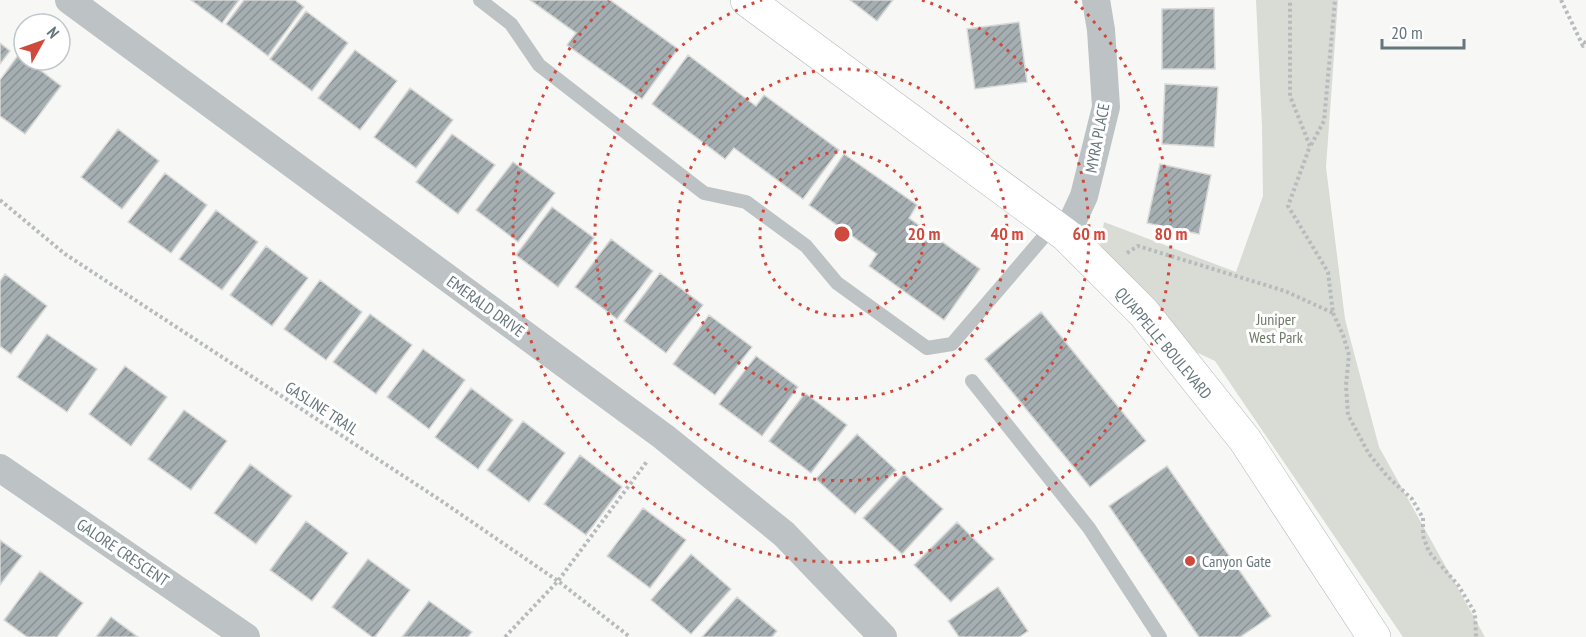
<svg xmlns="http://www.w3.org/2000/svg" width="1586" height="637" font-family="'PT Sans Narrow',sans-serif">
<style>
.green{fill:#d8dcd5}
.building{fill:url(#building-hatch);stroke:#d9d9d7;stroke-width:1.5}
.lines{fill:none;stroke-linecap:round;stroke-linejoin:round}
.secondary-casing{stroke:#afb6b9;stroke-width:34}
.path{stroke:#b7bbbd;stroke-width:4;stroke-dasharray:3 3;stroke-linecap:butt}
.lane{stroke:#bdc2c4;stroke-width:14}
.street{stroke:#bdc2c4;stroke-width:28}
.secondary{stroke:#fff;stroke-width:33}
.ring{fill:none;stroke:#d0493d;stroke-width:3;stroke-dasharray:3 6}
.poi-dot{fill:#d0493d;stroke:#fff;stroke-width:2}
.labels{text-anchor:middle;stroke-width:6;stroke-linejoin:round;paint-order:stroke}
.street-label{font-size:16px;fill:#66767d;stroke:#fff}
.park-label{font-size:16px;fill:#6e7a68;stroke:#fff}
.poi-label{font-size:16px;fill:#66767d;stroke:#fff;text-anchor:start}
.centre{fill:#d0493d;stroke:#fff;stroke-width:3}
.ring-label{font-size:18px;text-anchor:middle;font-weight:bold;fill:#d0493d;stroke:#fff;stroke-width:6;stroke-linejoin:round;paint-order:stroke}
</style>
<defs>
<pattern id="building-hatch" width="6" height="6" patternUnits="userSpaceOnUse" patternTransform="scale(1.5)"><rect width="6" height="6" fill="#a5aeb1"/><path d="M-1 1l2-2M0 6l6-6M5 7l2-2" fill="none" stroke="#8a9295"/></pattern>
</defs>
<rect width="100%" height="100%" fill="#f7f7f5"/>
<path class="green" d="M1256,0H1338L1326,167L1345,319L1379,447L1485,637H1403L1215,361L1196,352L1100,247L1104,222L1236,272L1263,196L1262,126Z"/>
<path class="building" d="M191,0H239L222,23Z
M244,0H295L304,7L268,56L226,24Z
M530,0H610L678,49L642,99L567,45L576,33Z
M850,0H893L877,21Z
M1214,8L1215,69H1162V9Z
M306,11L348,43L312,91L270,59Z
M1019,22L1027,82L975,89L967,29Z
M0,43L10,51L0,64Z
M355,50L397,81L360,130L318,98Z
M19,54L61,86L25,134L0,116V80Z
M688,55L756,106L764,95L839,150L803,199L734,148L725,159L652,104Z
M1165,84L1218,87L1214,147L1162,144Z
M410,88L453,120L416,168L374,137Z
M118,129L159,161L122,209L81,177Z
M452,134L495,165L458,214L416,182Z
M844,154L917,205L909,218L980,269L944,320L869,266L877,254L809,205Z
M513,162L555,193L518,242L476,210Z
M1160,164L1211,175L1199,234L1147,223Z
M165,173L207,205L171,253L128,222Z
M552,207L594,238L558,287L516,255Z
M216,210L258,242L222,290L179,259Z
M611,239L653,271L617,319L575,287Z
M266,246L308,278L272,326L230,295Z
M660,273L703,305L666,353L624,321Z
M5,274L47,306L11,354L0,346V281Z
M320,280L362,312L326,360L284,329Z
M1041,312L1146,441L1090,487L985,359Z
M370,314L412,345L376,394L333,362Z
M709,315L752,347L715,395L673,364Z
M47,334L97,369L67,412L17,377Z
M423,349L465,380L429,429L387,397Z
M756,356L798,387L762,436L719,404Z
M125,366L167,397L131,446L89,414Z
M471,388L513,420L478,469L435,437Z
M805,393L847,425L811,473L769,441Z
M184,410L227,441L191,490L148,459Z
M523,421L565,453L529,502L487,470Z
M857,434L896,470L855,514L816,479Z
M580,455L622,487L586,535L544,504Z
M250,464L292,496L256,544L214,513Z
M1167,466L1271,616L1240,637H1199L1109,506Z
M904,474L943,509L902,554L863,518Z
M643,508L686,540L650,588L607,556Z
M306,521L348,553L312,601L270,570Z
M957,522L994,559L951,602L914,565Z
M0,540L22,556L0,585Z
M691,554L731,589L691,634L651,600Z
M368,559L410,590L375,637H372L332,607Z
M40,571L83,603L57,637H27L4,620Z
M998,587L1028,631L1019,637H959L948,621Z
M737,597L777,631L772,637H702Z
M429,601L472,632L468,637H402Z
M111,617L138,637H96Z"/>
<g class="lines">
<g class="secondary-casing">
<path id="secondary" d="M747,0L1066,235L1143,312L1245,440L1374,637"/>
</g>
<path class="path" d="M1561,0L1583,46L1586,41
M1311,145L1324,121L1335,0
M0,200L65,254L440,500L558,581L630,637
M1127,253L1138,246L1285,291L1333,313L1328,272L1288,206L1310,146L1290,96V0
M1333,313L1343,335L1349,355L1346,385L1348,415L1369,454L1387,476L1412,499L1423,518V536L1429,552L1458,585L1475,613L1476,637
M505,637L558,581L648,460"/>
<path class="lane" d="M480,0L511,24L539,65L704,193L746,202L806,246L837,283L927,348L952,344L1053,226
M972,381L1089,528L1160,637"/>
<path class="street" d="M69,0L664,437L784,534L883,637
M1066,235L1084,196L1106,107L1101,30L1096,0
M0,468L246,637"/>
<use href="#secondary" class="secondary"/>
</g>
<g class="ring">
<circle cx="842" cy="234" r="82"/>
<circle cx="842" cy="234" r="165"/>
<path d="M922 0A247 247 0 1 1 762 0"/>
<path d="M1075 1A329 329 0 1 1 609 1"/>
</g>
<circle class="poi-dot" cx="1190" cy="561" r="6"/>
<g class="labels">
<g class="street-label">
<text transform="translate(1097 138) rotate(-79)" y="6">MYRA PLACE</text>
<text transform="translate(486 306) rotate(36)" y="6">EMERALD DRIVE</text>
<text transform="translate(1164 343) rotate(50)" y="6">QU'APPELLE BOULEVARD</text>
<text transform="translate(322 408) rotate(33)" y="6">GASLINE TRAIL</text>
<text transform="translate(123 552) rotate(34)" y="6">GALORE CRESCENT</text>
</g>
<g class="park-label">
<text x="1276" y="325">Juniper<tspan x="1276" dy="18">West Park</tspan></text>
</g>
<g class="poi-label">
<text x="1202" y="567">Canyon Gate</text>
</g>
</g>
<circle cx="842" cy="234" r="9" class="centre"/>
<g class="ring-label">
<text x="924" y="240">20 m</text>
<text x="1007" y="240">40 m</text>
<text x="1089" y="240">60 m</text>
<text x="1171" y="240">80 m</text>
</g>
<g transform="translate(42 42) rotate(50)"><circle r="28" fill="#ffffff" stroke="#c2c8cb" stroke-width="1.5"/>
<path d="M0-4.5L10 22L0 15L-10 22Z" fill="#d0493d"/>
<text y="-9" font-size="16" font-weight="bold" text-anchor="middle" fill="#66767d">N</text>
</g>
<path d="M1382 39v9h82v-9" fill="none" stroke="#66767d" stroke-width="3"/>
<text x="1391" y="39" font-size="18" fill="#66767d" stroke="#ffffff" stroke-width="4.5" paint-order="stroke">20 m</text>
</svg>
